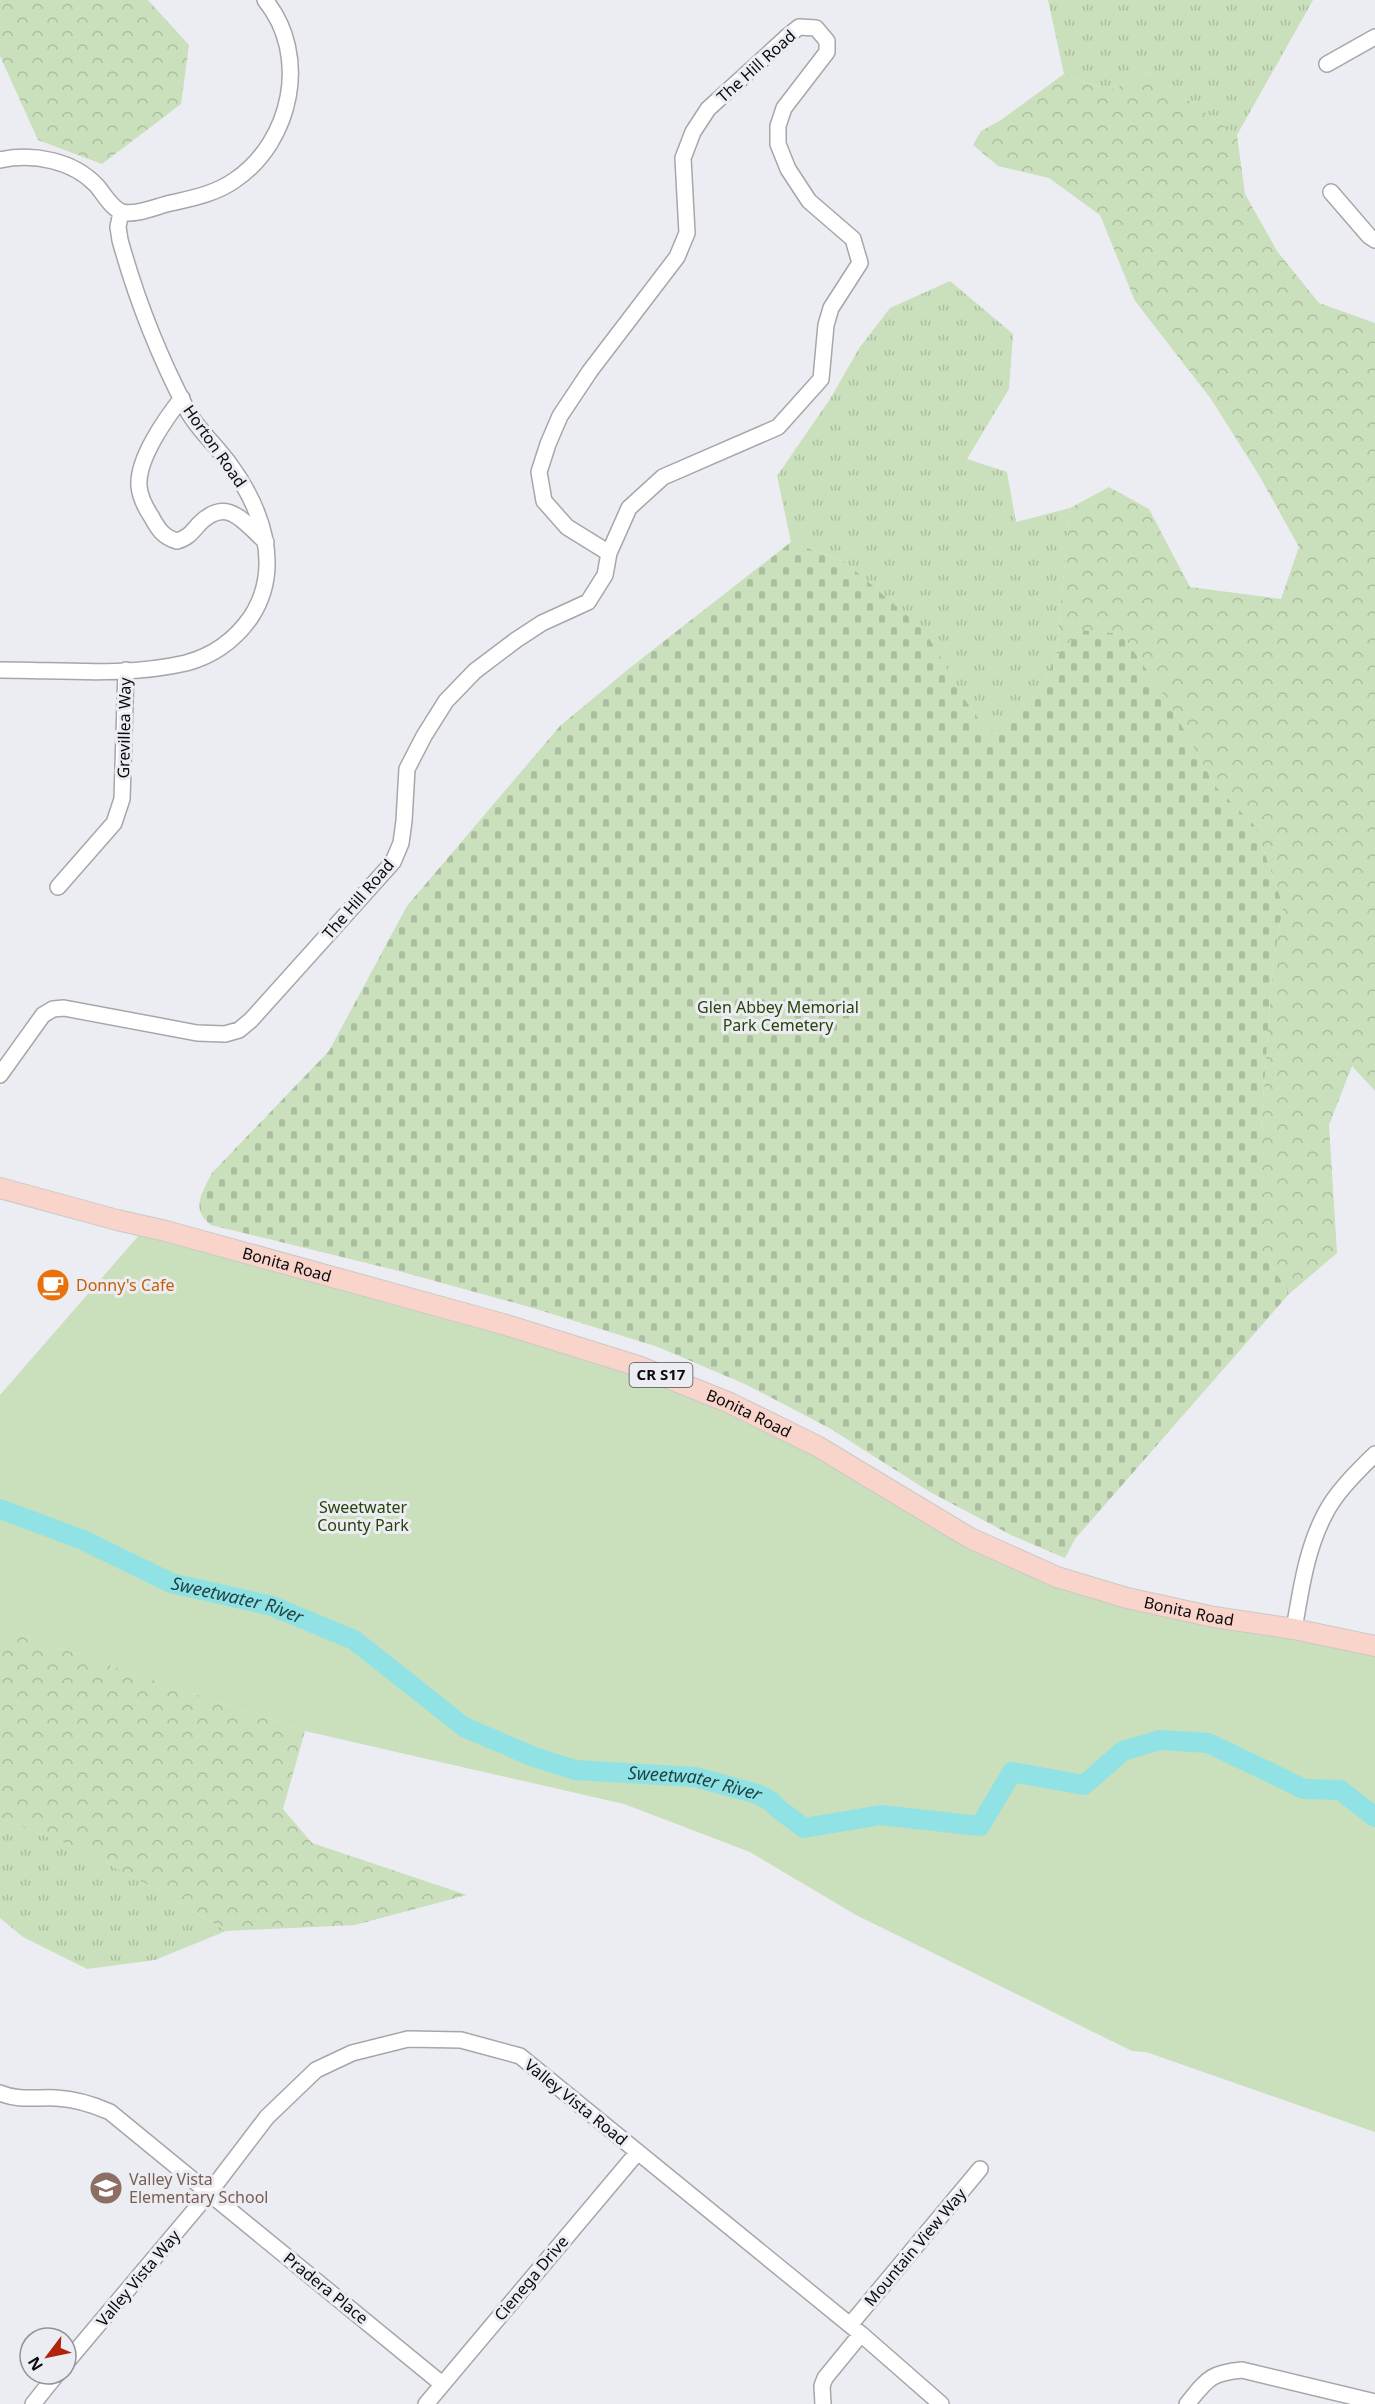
<svg xmlns="http://www.w3.org/2000/svg" width="1375" height="2404" font-family="'Noto Sans',sans-serif">
<style>
.grass{fill:url(#grass-tufts)}
.forest{fill:url(#forest-crowns)}
.cemetery{fill:url(#cemetery-stones)}
.green{fill:#cadfbb}
.lines{fill:none;stroke-linecap:round;stroke-linejoin:round}
.river{stroke:#90e2e5;stroke-width:20}
.minor-casing{stroke:#a6a6ab;stroke-width:18}
.major-casing{stroke:#c9c9ca;stroke-width:22}
.minor{stroke:#fff;stroke-width:15}
.major{stroke:#f9d4ca;stroke-width:20}
.labels{text-anchor:middle;stroke-width:6;stroke-linejoin:round;paint-order:stroke}
.shield{fill:#ecedf2;stroke:#4e4f52;stroke-width:1.5}
.shield-label{font-size:15px;font-weight:bold;fill:#0b0b0d}
.street-label{font-size:16px;fill:#0b0b0d;stroke:#ecedf2}
.park-label{font-size:16px;fill:#284208;stroke:#ecedf2}
.food-label{font-size:16px;fill:#c56008;stroke:#ecedf2;text-anchor:start}
.education-label{font-size:16px;fill:#785e54;stroke:#ecedf2;text-anchor:start}
.water-label{font-size:18px;font-style:italic;fill:#1f4547;stroke:#ecedf2}
</style>
<defs>
<pattern id="grass-tufts" width="24" height="20" patternUnits="userSpaceOnUse" patternTransform="scale(1.5)"><rect width="24" height="20" fill="#cadfbb"/><path d="M3 7l-1-3M5 7V3M7 7l1-3M15 17l-1-3M17 17v-4M19 17l1-3" fill="none" stroke="#acbea0"/></pattern>
<pattern id="forest-crowns" width="20" height="18" patternUnits="userSpaceOnUse" patternTransform="scale(1.5)"><rect width="20" height="18" fill="#cadfbb"/><path d="M2 6a3 3 0 1 1 6 0M12 15a3 3 0 1 1 6 0" fill="none" stroke="#acbea0"/></pattern>
<pattern id="cemetery-stones" width="16" height="16" patternUnits="userSpaceOnUse" patternTransform="scale(1.5)"><rect width="16" height="16" fill="#cadfbb"/><path d="M2 7V4a2 2 0 0 1 4 0v3zM10 15v-3a2 2 0 0 1 4 0v3z" fill="#acbea0"/></pattern>
</defs>
<rect width="100%" height="100%" fill="#ecedf2"/>
<path class="grass" d="M1048,0H1313L1237,135L1148,72L1109,91L1064,74Z
M950,281L1013,334L1009,389L967,459L1007,472L1016,522L1070,508L1056,656L1039,692L999,726L988,732L963,697L845,562L791,542L777,476L830,399L860,347L890,308Z
M0,1818L82,1850L159,1891L226,1931L155,1960L87,1969L23,1937L0,1918Z"/>
<path class="forest" d="M0,0H148L189,45L181,104L102,164L38,140L0,56Z
M1148,72L1237,135L1245,194L1277,251L1319,303L1375,323V1091L1352,1066L1329,1125L1337,1253L1289,1294L1261,1248V1131L1272,973L1283,905L1255,826L1215,786L1169,703L1122,634L1081,630L1056,656L1070,508L1109,487L1149,509L1190,587L1281,599L1299,547L1259,475L1211,399L1135,301L1100,215L1049,178L998,166L973,145L981,131L1001,120L1064,74L1109,91Z
M0,1628L305,1731L283,1809L312,1843L467,1895L355,1925L226,1931L159,1891L82,1850L0,1818Z"/>
<path class="cemetery" d="M791,542L845,562L925,631L963,697L988,732L999,726L1039,692L1056,656L1081,630L1122,634L1169,703L1215,786L1255,826L1283,905L1272,973L1261,1131V1248L1289,1294L1075,1539L1065,1558L1013,1536L930,1492L831,1429L747,1385L658,1347L533,1308L395,1270L211,1225C190,1209 202,1193 212,1173L329,1051L407,906L560,726L631,667Z"/>
<path class="green" d="M147,1226L661,1374L1042,1570L1375,1646V2132L1146,2052L1132,2051L856,1915L750,1852L624,1804L305,1731L0,1628V1395Z"/>
<g class="lines">
<path class="river" id="s1" d="M0,1509L83,1540L171,1583L272,1606L354,1640L464,1727L534,1757L575,1770L695,1777L757,1794L771,1801L776,1807L804,1828L881,1815L980,1826L1012,1772L1084,1785L1123,1751L1160,1740L1208,1743L1304,1789L1340,1790L1375,1817"/>
<g class="minor-casing">
<path id="minor" d="M1327,64L1375,37
M0,160C33,153 73,160 97,186C104,194 111,208 122,212C136,216 157,206 171,203C193,198 215,194 235,180C292,141 310,55 265,0
M1331,192L1369,236L1375,240
M182,398C166,418 137,459 139,486C140,497 145,507 151,516C158,529 163,537 177,541C188,538 192,532 199,524C228,495 244,523 266,542
M0,670C61,670 126,677 186,663C212,656 235,640 251,617C284,566 261,506 228,462C215,444 196,428 186,408C158,354 136,298 120,240L118,227L121,212
M58,887L114,823L122,799L126,670
M0,1075L43,1015L53,1009L64,1008L197,1033L225,1034L239,1030L251,1020L393,862L401,843L404,821L407,769L424,736L446,701L475,671L516,640L542,623L588,602L605,575L609,553L629,508L663,477L778,427L821,379L826,325L831,308L860,263L853,239L809,201L788,169L778,144V126L784,108L827,52V41L816,28L799,27L789,35L708,109L693,132L683,158L687,233L677,257L590,371L560,416L548,444L539,472L544,501L567,527L609,553
M1294,1629C1301,1590 1306,1550 1325,1514C1336,1492 1358,1471 1375,1454
M0,2093C18,2101 37,2097 56,2098C76,2099 92,2104 110,2112L442,2384
M850,2325L980,2169
M66,2363L209,2193L267,2117L316,2070L352,2053L408,2039L461,2040L520,2056L861,2334L941,2404
M33,2404L57,2374
M426,2404L637,2153
M823,2404L822,2386L825,2378L861,2334
M1187,2404C1207,2380 1209,2373 1242,2370L1375,2402"/>
</g>
<g class="major-casing">
<g id="major">
<path id="s2" d="M0,1188L117,1220L166,1231L503,1324L638,1366L730,1403L817,1446L970,1538L1057,1577L1127,1598L1214,1617L1294,1629L1375,1646"/>
</g>
</g>
<use href="#minor" class="minor"/>
<use href="#major" class="major"/>
</g>
<defs>
<g id="cafe-disc" transform="scale(1.725)"><circle r="9.5" fill="#e8710a" stroke="#ecedf2"/><path d="M-5.5-4.5H6V0H3Q3 3.5 0 3.5H-2.5Q-5.5 3.5-5.5 0ZM3-3.2v2h1.7v-2ZM-6 4.5H4V6H-6Z" fill="#fff"/></g>
<g id="school-disc" transform="scale(1.725)"><circle r="9.5" fill="#8d6e63" stroke="#ecedf2"/><path d="M0-5L7-2L0 1L-7-2ZM-4 1L0 2.5L4 1V4Q0 6-4 4Z" fill="#fff"/></g>
</defs>
<g fill-rule="evenodd">
<use href="#cafe-disc" x="53" y="1285"/>
<use href="#school-disc" x="106" y="2188"/>
</g>
<g class="labels">
<rect class="shield" x="629.5" y="1363" width="63" height="24" rx="4.5"/>
<g class="shield-label">
<text x="661" y="1380">CR S17</text>
</g>
<g class="street-label">
<text transform="translate(756 66) rotate(-42)" y="6">The Hill Road</text>
<text transform="translate(215 446) rotate(55)" y="6">Horton Road</text>
<text transform="translate(124 728) rotate(-89)" y="6">Grevillea Way</text>
<text transform="translate(358 899) rotate(-49)" y="6">The Hill Road</text>
<text dy="6" stroke="none"><textPath href="#s2" startOffset="297">Bonita Road</textPath></text>
<text dy="6" stroke="none"><textPath href="#s2" startOffset="783">Bonita Road</textPath></text>
<text dy="6" stroke="none"><textPath href="#s2" startOffset="1269">Bonita Road</textPath></text>
<text transform="translate(576 2102) rotate(39)" y="6">Valley Vista Road</text>
<text transform="translate(915 2247) rotate(-50)" y="6">Mountain View Way</text>
<text transform="translate(138 2278) rotate(-50)" y="6">Valley Vista Way</text>
<text transform="translate(531 2278) rotate(-50)" y="6">Cienega Drive</text>
<text transform="translate(326 2288) rotate(39)" y="6">Pradera Place</text>
</g>
<g class="park-label">
<text x="778" y="1013">Glen Abbey Memorial<tspan x="778" dy="18">Park Cemetery</tspan></text>
<text x="363" y="1513">Sweetwater<tspan x="363" dy="18">County Park</tspan></text>
</g>
<g class="food-label">
<text x="76" y="1291">Donny's Cafe</text>
</g>
<g class="education-label">
<text x="129" y="2185">Valley Vista<tspan x="129" dy="18">Elementary School</tspan></text>
</g>
<g class="water-label">
<text dy="6" stroke="none"><textPath href="#s1" startOffset="255">Sweetwater River</textPath></text>
<text dy="6" stroke="none"><textPath href="#s1" startOffset="759">Sweetwater River</textPath></text>
</g>
</g>
<g transform="translate(48 2356) rotate(238)"><circle r="28" fill="#ecedf2" stroke="#929396" stroke-width="1.5"/>
<path d="M0-4.5L10 22L0 15L-10 22Z" fill="#b0230d"/>
<text y="-9" font-size="16" font-weight="bold" text-anchor="middle" fill="#0b0b0d">N</text>
</g>
</svg>
